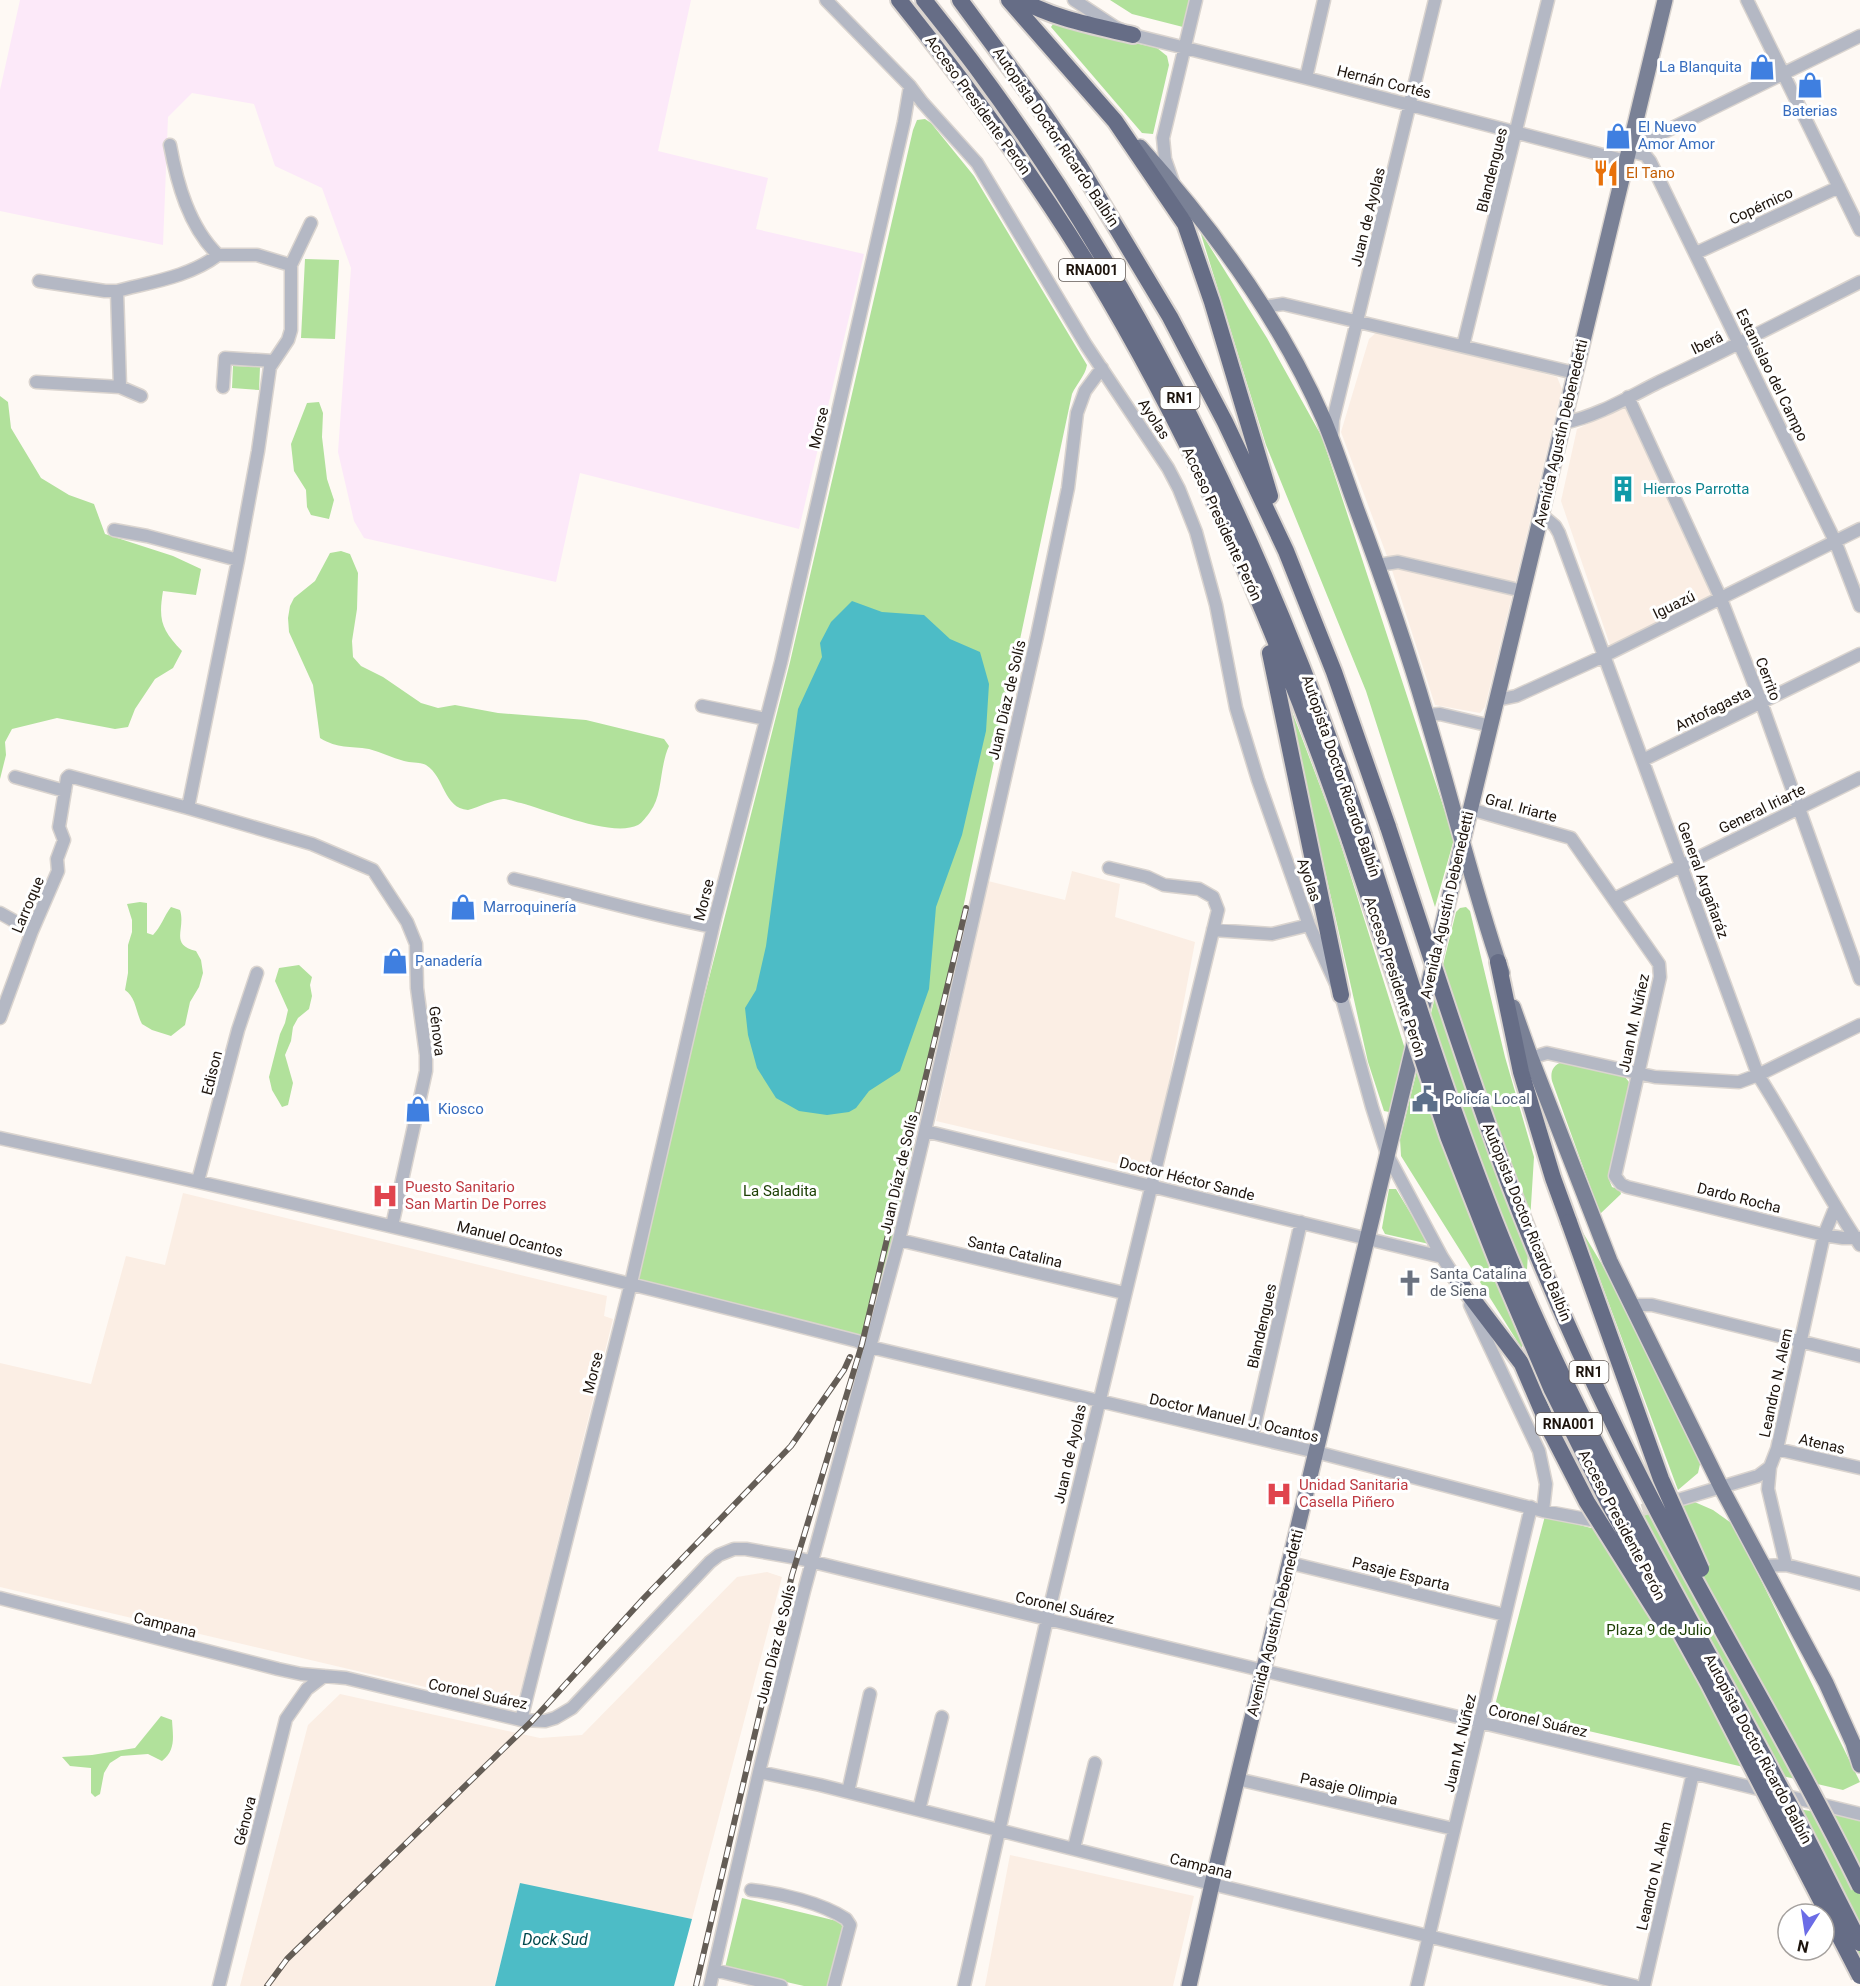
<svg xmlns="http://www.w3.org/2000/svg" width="1860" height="1986" font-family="Roboto,sans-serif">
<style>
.commercial{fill:#fce9f9}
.built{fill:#fbeee4}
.green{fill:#b1e19b}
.water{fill:#4dbcc6}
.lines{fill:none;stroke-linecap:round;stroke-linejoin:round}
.minor-tunnel{stroke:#dcd7d1;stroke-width:12;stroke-dasharray:12 6;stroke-linecap:butt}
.minor-casing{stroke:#dad4cf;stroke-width:15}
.major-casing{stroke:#dad4cf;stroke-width:18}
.highway-casing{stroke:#dad4cf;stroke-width:20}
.minor{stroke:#b4b8c4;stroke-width:12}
.major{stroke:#7a8196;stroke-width:15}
.highway{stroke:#666d86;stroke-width:16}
.rail-casing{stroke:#645d56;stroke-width:6}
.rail{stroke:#fff;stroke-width:4;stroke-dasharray:11;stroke-linecap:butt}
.highway-bridge-casing{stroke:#dad4cf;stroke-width:20;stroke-linecap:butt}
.highway-bridge{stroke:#666d86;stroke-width:16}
.labels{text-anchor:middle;stroke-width:6;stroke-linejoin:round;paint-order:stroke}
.shield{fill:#fff;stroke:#615a56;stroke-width:1.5}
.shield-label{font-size:14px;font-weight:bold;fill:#1d140d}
.shop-label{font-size:15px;fill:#366cbe;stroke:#fff;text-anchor:start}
.street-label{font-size:15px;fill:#1d140d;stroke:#fff}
.food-label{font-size:15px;fill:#c56008;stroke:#fff;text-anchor:start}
.culture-label{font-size:15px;fill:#0d838f;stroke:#fff;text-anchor:start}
.service-label{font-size:15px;fill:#4e5e75;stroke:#fff;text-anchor:start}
.health-label{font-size:15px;fill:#be3a42;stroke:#fff;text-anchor:start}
.park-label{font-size:15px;fill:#1d4005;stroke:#fff}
.worship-label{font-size:15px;fill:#5b616d;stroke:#fff;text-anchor:start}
.water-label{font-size:16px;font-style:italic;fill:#00484d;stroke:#fff}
</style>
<rect width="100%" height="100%" fill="#fef9f4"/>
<path class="commercial" d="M20,0H691L658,151L768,178L756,229L864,254L799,529L580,473L556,582L364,538L354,521L338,452L351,268L322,188L275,166L254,104L192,93L168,117L163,245L0,211V90Z"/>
<path class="built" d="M1379,330L1557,377L1562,389L1485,707L1480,713L1435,705L1391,567L1341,432L1369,339Z
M1626,405L1714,595L1610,645L1561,501L1577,429Z
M1072,871L1120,884L1115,917L1195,942L1152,1172L936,1121L988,881L1065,900Z
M183,1193L607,1296L604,1316L613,1319L520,1694L502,1705L0,1587V1363L91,1384L126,1256L165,1265Z
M767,1572L782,1577L692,1919L520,1884L495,1986H240L308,1725L340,1694L540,1738L582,1735L737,1577Z
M1010,1855L1194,1896L1173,1986H985Z"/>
<path class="green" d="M1110,0H1189L1183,27L1132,14Z
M1053,24L1157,48L1167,56L1169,65L1153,134L1142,133L1051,27Z
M925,119L931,123L974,176L1087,365C1085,376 1077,383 1072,394L870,1347L631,1283L790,662L913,130L917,120Z
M1200,231L1267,338L1322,437L1454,839L1435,907L1366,691L1266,445Z
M305,259L339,260L335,339L301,338Z
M233,366L260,367L259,390L232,388Z
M0,396L8,402L11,428L41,478L69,495L94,504L105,534L173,556L201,569L196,595L163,591C158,621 162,630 182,651L173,668L155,679L135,709L128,727L115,729L57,718L12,729L5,742L6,755L0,779Z
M319,402L323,413L322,437L327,479L334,500L329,519L311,515L307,507L306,490L294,471L291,444L307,403Z
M341,551L350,554L358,573L357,609L352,641L353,657L361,666L383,677L421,703L438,708L455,705L498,713L586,720L664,739L669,746C659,768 663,795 650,812C647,816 642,823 638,825C612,838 548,810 521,803C516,802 508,799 503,799C492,800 479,807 468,810C443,808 445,777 426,765C421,762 411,763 404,761C392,758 381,752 369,749C350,746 338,749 320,738L313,685L289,632L288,618L290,606L294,598L315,581L330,553Z
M1285,693L1334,823L1405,1049L1389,1112L1384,1111L1368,1062Z
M140,902L147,903V933L153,935C161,927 164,916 171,907L180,910C186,929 169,945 196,951L201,960L203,973L199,987L190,1002L185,1025L171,1036L152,1030L142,1024C136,1013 136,997 125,990L128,973V945L132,932V920L127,904Z
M1466,907L1470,911L1505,1057L1534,1157L1522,1349L1401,1156L1400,1139L1456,912L1460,908Z
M299,965L312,977L310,985L312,996L309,1009L298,1018L293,1027L291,1041L285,1055L293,1083L288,1105L282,1107L272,1090L269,1077L280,1034L285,1023L288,1010L275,981L279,968Z
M1562,1062L1625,1077L1629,1082L1631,1088L1608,1177L1612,1187L1620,1190L1621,1194L1600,1214L1552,1081C1550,1072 1553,1065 1562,1062Z
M1389,1189H1396L1429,1244L1385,1234L1382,1228Z
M1582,1231L1623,1300L1701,1460L1698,1473L1678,1490Z
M1690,1500L1713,1510L1734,1525L1860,1782L1843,1790L1494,1709L1545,1516L1591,1528L1615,1525Z
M161,1716L172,1720C173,1737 176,1750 162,1761L148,1754L121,1756L110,1763L104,1773L100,1794L95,1797L91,1793V1768L70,1766L62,1757L92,1755L135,1748Z
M1767,1804L1854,1818L1860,1821V1984Z
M742,1898L845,1923L828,1986H804L725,1968Z"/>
<path class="water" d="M852,601L882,612L924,615L950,639L980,652L989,684L986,731L962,835L936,907L929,989L900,1071L869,1091L856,1108L849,1112L827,1115L799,1111L776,1098L757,1068L748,1035L745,1008L756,990L766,946L798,709L822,657L820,643L831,622Z
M520,1883L692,1919L674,1986H495Z"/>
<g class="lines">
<path class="minor-tunnel" d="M1625,1515L1663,1504"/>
<g class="minor-casing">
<path id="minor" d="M826,0L910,86L922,102L977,163L1086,345L1168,468L1179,489L1196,532L1216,605L1236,708L1258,780L1309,925L1341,995L1372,1107L1387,1154L1442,1257L1458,1282
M1074,0L1115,27L1133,35L1306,78L1626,161
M1747,0L1860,230
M1306,78L1324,0
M1633,134L1650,137L1656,136L1860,36
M170,145C177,183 189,227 218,255H257L287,264L291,265V330L288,340L270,367L258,451L238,560L188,808
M1629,151L1645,155L1650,161L1835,541L1860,606
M1173,182L1165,159L1163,138L1196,0
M1696,253L1839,187
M291,265L311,223
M39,281L105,291H117
M1263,307L1283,304L1575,373
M1463,346L1548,0
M36,382L120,387L141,396
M120,387L117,291C151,282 189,277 218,255
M223,387L225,358L273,361
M1628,397L1721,599L1761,702L1860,979
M1563,423C1596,417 1629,397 1659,382C1727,350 1793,316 1860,282
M1332,437L1333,420L1435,0
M1542,515L1555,526L1559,533L1758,1075C1794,1131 1823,1190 1860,1245
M114,530L147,536L238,560
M1378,565L1398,562L1523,591
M1497,700L1516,696L1604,656L1860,529
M702,706L766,719
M1426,715L1440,714L1491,726
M1643,760L1860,654
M15,777L65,791
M1470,809L1571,838L1659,964L1660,977L1615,1176L1621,1184L1627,1187L1824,1235L1843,1238H1860
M514,879C581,895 646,914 713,927
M1614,899L1860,778
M0,913L32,931
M1213,930L1272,934L1309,925
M0,1018L32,931L58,871L57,859L64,840L59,827L67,778L69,776L188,808L312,844L373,870L407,922L416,944L417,988L426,1055V1071L392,1226
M1531,1058L1547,1053L1655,1077L1739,1082L1758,1075L1860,1025
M925,1131L1442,1257
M0,1138C287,1200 572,1268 857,1341L870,1347L1316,1452L1543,1511L1591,1520
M198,1181L238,1030L257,973
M899,1240L1124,1293
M1470,1305L1539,1451L1546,1484L1543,1511
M1632,1305H1652L1860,1356
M1252,1437L1301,1222
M1777,1449L1860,1468
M1678,1500L1758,1476L1770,1467
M1290,1563L1505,1615
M1786,1565L1768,1489L1770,1467L1777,1449L1824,1235L1835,1208
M1763,1566L1786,1565L1860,1584
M0,1598L278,1669L301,1674L346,1678L521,1720L545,1721L555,1718L572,1708L710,1562L719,1555L734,1549H746L797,1558L1047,1619L1693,1773L1860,1814
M521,1720L631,1283L715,918L781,662L904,122L910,86
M759,1772L820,1785L1212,1884L1635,1986
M1237,1779L1454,1829
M848,1792L870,1694
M919,1810L942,1717
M1074,1848L1095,1763
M751,1890C780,1893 822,1903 846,1919L850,1925L834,1986
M714,1970L781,1986
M219,1986L286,1719L307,1689L324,1676
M710,1986L759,1772L804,1591L899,1240L925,1131L1037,636L1068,488L1077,413L1085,391L1102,368
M964,1986L1047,1619L1218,910L1213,897L1199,889L1164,885L1147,877L1109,868
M1417,1986L1531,1507
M1644,1986L1693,1773"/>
</g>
<g class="major-casing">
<path id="major" d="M1140,147C1213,228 1280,319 1324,420C1336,449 1346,480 1357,510C1382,577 1406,645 1426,714C1452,800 1473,888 1502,973
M1513,1007L1531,1058L1610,1261L1721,1487L1826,1683L1853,1743L1860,1765
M1189,1986L1212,1884L1665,0"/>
</g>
<g class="highway-casing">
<path id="highway" d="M899,0C968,86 1034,176 1092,271C1199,448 1283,644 1350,841
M924,0C1123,246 1263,537 1363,835
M960,0L1039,107L1080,167L1170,317L1225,422L1286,551L1334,672L1388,827
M1009,0L1115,121L1185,224L1212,302L1270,496
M1021,0C1055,19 1095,26 1133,35
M1270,653L1341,995
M1498,962L1521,1072L1553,1178L1569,1222
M1455,1276L1522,1364L1552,1434"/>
</g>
<use href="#minor" class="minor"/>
<use href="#major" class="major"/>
<use href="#highway" class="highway"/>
<g class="rail-casing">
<path id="rail" d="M267,1986L287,1959L532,1721L644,1598L791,1446L844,1370L850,1357
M696,1986L792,1575L862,1344L966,908"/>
</g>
<use href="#rail" class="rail"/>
<g class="highway-bridge-casing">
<path id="highway-bridge" d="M1388,827C1421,927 1453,1027 1488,1126C1525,1231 1569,1333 1618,1433C1693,1587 1784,1732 1860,1886
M1363,835C1415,994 1463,1155 1531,1308C1604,1472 1695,1627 1779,1785C1807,1837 1833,1891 1860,1943
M1350,841L1448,1136L1501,1271L1552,1390L1607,1500L1708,1682L1860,1976
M1569,1222L1661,1479L1701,1569
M1552,1434L1587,1502L1664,1624"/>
</g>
<use href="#highway-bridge" class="highway-bridge"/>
</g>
<defs>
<g id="shop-bare" transform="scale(2.07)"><path d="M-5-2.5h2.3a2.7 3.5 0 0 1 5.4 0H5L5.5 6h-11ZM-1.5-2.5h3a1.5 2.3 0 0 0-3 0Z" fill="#3f7fe0" stroke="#fff" stroke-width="2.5" paint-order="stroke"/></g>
<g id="restaurant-bare" transform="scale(2.07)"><path d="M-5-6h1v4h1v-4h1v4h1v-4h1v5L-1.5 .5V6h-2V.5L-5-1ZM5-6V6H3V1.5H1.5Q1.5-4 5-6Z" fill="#e8710a" stroke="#fff" stroke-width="2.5" paint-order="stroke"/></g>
<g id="building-bare" transform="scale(2.07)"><path d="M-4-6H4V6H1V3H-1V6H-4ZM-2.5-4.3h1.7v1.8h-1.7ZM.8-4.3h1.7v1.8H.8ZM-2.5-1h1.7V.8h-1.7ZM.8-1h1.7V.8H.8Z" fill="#0f9aa8" stroke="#fff" stroke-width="2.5" paint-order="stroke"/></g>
<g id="civic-bare" transform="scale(2.07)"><path d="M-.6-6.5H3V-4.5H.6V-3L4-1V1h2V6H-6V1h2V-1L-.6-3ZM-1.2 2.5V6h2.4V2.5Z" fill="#5c6f8a" stroke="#fff" stroke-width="2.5" paint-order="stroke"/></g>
<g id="hospital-bare" transform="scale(2.07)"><path d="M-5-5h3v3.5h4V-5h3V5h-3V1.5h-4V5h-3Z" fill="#e0444e" stroke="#fff" stroke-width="2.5" paint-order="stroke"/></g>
<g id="church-bare" transform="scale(2.07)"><path d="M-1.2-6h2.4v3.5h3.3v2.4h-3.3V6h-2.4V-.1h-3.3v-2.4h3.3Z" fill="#6b7280" stroke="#fff" stroke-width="2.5" paint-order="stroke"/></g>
</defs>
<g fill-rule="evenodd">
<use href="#shop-bare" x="1762" y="67"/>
<use href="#shop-bare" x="1810" y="85"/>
<use href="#shop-bare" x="1618" y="136"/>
<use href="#restaurant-bare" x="1606" y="173"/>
<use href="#building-bare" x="1623" y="489"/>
<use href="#shop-bare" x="463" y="907"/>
<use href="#shop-bare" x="395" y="961"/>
<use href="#civic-bare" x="1425" y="1099"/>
<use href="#shop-bare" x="418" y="1109"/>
<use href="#hospital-bare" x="385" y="1196"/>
<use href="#church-bare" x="1410" y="1283"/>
<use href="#hospital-bare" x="1279" y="1494"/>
</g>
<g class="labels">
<g class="shield">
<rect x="1059" y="259" width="66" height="22" rx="4.5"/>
<rect x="1160.5" y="387" width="39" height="22" rx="4.5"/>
<rect x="1569.5" y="1361" width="39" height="22" rx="4.5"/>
<rect x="1536" y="1413" width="66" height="22" rx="4.5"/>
</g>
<g class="shield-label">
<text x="1092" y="275">RNA001</text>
<text x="1180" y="403">RN1</text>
<text x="1589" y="1377">RN1</text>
<text x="1569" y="1429">RNA001</text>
</g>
<g class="shop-label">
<text x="1742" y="72" text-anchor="end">La Blanquita</text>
<text x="1810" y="116" text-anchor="middle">Baterias</text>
<text x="1638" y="132">El Nuevo<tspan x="1638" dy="17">Amor Amor</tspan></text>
<text x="483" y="912">Marroquinería</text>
<text x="415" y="966">Panadería</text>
<text x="438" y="1114">Kiosco</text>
</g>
<g class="street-label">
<text transform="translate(1384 82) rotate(14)" y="5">Hernán Cortés</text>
<text transform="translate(978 105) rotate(54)" y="5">Acceso Presidente Perón</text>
<text transform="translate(1056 137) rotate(56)" y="5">Autopista Doctor Ricardo Balbín</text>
<text transform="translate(1492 170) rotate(-76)" y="5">Blandengues</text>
<text transform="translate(1761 206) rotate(-25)" y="5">Copérnico</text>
<text transform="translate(1368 217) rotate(-76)" y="5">Juan de Ayolas</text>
<text transform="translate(1707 343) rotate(-26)" y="5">Iberá</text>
<text transform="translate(1772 375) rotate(64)" y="5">Estanislao del Campo</text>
<text transform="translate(1154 419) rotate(57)" y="5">Ayolas</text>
<text transform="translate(819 428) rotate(-77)" y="5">Morse</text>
<text transform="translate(1561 433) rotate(-77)" y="5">Avenida Agustín Debenedetti</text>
<text transform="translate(1222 524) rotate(65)" y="5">Acceso Presidente Perón</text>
<text transform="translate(1674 605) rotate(-26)" y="5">Iguazú</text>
<text transform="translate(1768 679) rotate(69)" y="5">Cerrito</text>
<text transform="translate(1007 700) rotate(-77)" y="5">Juan Díaz de Solís</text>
<text transform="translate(1713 709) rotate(-26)" y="5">Antofagasta</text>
<text transform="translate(1341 776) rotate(71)" y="5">Autopista Doctor Ricardo Balbín</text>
<text transform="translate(1521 808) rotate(15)" y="5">Gral. Iriarte</text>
<text transform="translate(1762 809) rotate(-26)" y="5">General Iriarte</text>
<text transform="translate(1309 880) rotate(71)" y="5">Ayolas</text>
<text transform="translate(1703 880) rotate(70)" y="5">General Argañaráz</text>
<text transform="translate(704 900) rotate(-76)" y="5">Morse</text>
<text transform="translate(28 905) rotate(-67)" y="5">Larroque</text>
<text transform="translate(1447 905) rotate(-77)" y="5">Avenida Agustín Debenedetti</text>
<text transform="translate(1395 977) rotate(72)" y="5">Acceso Presidente Perón</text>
<text transform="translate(1634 1023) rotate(-78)" y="5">Juan M. Núñez</text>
<text transform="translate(437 1031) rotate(83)" y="5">Génova</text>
<text transform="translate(212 1073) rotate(-76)" y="5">Edison</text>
<text transform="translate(899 1174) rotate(-77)" y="5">Juan Díaz de Solís</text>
<text transform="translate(1187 1179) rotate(14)" y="5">Doctor Héctor Sande</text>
<text transform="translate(1739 1198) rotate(14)" y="5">Dardo Rocha</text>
<text transform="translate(1527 1222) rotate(68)" y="5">Autopista Doctor Ricardo Balbín</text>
<text transform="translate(510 1239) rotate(14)" y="5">Manuel Ocantos</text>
<text transform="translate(1015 1252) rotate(13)" y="5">Santa Catalina</text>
<text transform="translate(1262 1326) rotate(-77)" y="5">Blandengues</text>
<text transform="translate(593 1373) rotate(-76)" y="5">Morse</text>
<text transform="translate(1776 1383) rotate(-78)" y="5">Leandro N. Alem</text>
<text transform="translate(1234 1418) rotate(13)" y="5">Doctor Manuel J. Ocantos</text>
<text transform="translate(1822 1444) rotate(13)" y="5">Atenas</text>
<text transform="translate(1070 1454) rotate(-77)" y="5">Juan de Ayolas</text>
<text transform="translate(1622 1525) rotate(62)" y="5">Acceso Presidente Perón</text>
<text transform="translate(1401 1574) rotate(14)" y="5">Pasaje Esparta</text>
<text transform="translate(1065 1608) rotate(13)" y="5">Coronel Suárez</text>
<text transform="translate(1275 1623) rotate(-76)" y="5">Avenida Agustín Debenedetti</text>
<text transform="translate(165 1625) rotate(14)" y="5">Campana</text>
<text transform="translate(776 1644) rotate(-76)" y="5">Juan Díaz de Solís</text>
<text transform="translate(478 1694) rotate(12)" y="5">Coronel Suárez</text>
<text transform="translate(1538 1721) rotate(13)" y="5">Coronel Suárez</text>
<text transform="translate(1460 1743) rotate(-77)" y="5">Juan M. Núñez</text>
<text transform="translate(1758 1749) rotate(62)" y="5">Autopista Doctor Ricardo Balbín</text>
<text transform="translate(1349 1789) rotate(13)" y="5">Pasaje Olimpia</text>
<text transform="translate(245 1821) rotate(-76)" y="5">Génova</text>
<text transform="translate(1201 1866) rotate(14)" y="5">Campana</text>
<text transform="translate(1654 1876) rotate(-77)" y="5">Leandro N. Alem</text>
</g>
<g class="food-label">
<text x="1626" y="178">El Tano</text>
</g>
<g class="culture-label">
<text x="1643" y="494">Hierros Parrotta</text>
</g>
<g class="service-label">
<text x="1445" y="1104">Policía Local</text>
</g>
<g class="health-label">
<text x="405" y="1192">Puesto Sanitario<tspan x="405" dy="17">San Martin De Porres</tspan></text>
<text x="1299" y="1490">Unidad Sanitaria<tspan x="1299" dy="17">Casella Piñero</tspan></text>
</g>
<g class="park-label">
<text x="780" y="1196">La Saladita</text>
<text x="1659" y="1635">Plaza 9 de Julio</text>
</g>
<g class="worship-label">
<text x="1430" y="1279">Santa Catalina<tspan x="1430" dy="17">de Siena</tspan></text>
</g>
<g class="water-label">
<text x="555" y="1945">Dock Sud</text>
</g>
</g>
<g transform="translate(1806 1932) rotate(192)"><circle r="28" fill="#ffffff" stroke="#a5a19e" stroke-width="1.5"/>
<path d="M0-4.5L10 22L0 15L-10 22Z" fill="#6b6ce6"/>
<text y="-9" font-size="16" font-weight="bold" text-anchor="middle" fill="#1d140d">N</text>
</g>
</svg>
